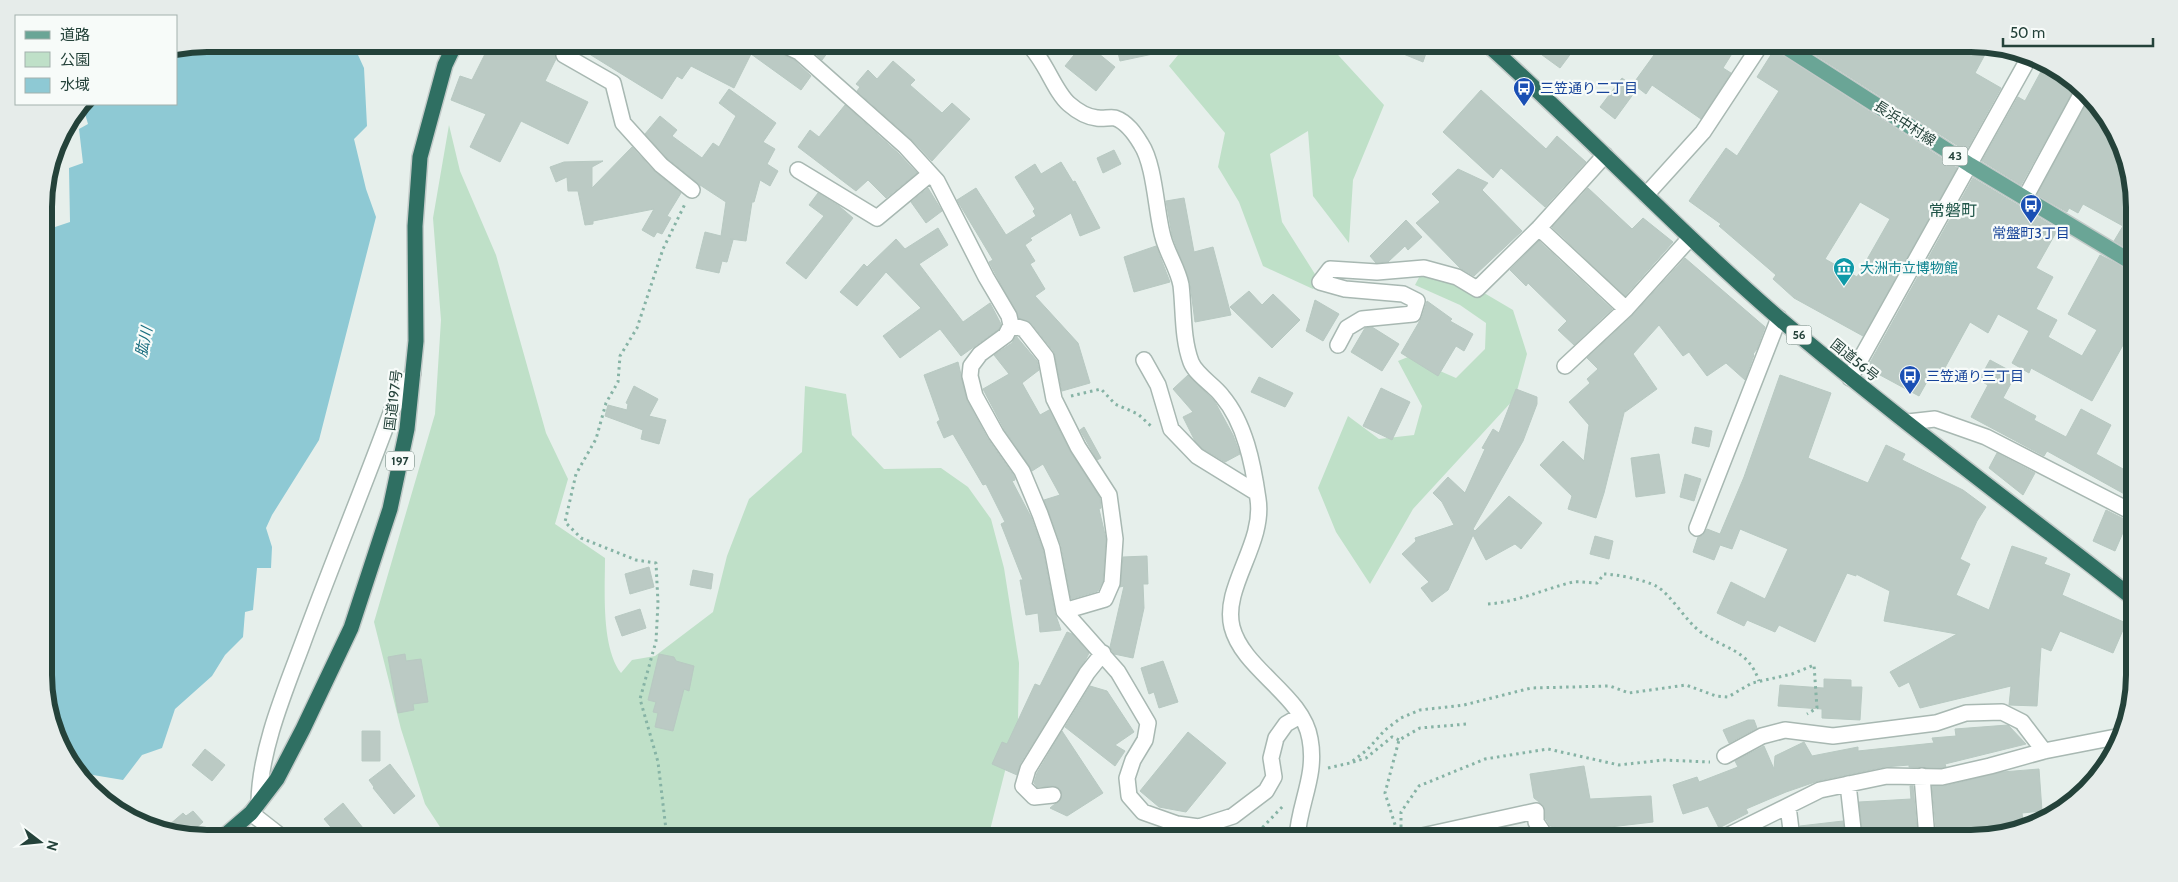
<svg xmlns="http://www.w3.org/2000/svg" width="2178" height="882" font-family="Cabin,'Noto Sans JP',sans-serif">
<style>
.green{fill:#bfe0c8}
.water{fill:#8ec9d4}
.building{fill:#bbcac4;stroke:#b8c9c2;fill-rule:evenodd}
.lines{fill:none;stroke-linecap:round;stroke-linejoin:round}
.minor-casing{stroke:#a8b8b2;stroke-width:18}
.major-casing{stroke:#c2cac8;stroke-width:18}
.highway-casing{stroke:#c2cac8;stroke-width:18}
.path{stroke:#86b3a5;stroke-width:3;stroke-dasharray:2.5 4;stroke-linecap:butt}
.minor{stroke:#fff;stroke-width:15}
.major{stroke:#6aa596;stroke-width:15}
.highway{stroke:#2f6f62;stroke-width:15}
.labels{text-anchor:middle;stroke-width:4.5;stroke-linejoin:round;paint-order:stroke}
.shield{fill:#f7fbf9;stroke:#637a73;stroke-width:1}
.shield-label{font-size:12px;font-weight:bold;fill:#24423a}
.transit-label{font-size:14px;fill:#164399;stroke:#f7fbf9;text-anchor:start}
.street-label{font-size:14px;fill:#24423a;stroke:#f7fbf9}
.culture-label{font-size:14px;fill:#0d838f;stroke:#f7fbf9;text-anchor:start}
.water-label{font-size:15px;font-style:italic;fill:#1c6f80;stroke:#f7fbf9}
.quarter-label{font-size:16px;fill:#1f5548;stroke:#f7fbf9}
.rim{fill:none;stroke:#24423a;stroke-width:6}
</style>
<rect width="100%" height="100%" fill="#e6efeb"/>
<path class="green" d="M1187,44H1328L1384,105L1353,180L1349,243L1313,196L1308,131L1270,154L1282,222L1320,282L1313,289L1263,266L1239,202L1218,167L1225,133L1169,66Z
M449,125L460,171L496,255L546,433L568,479L555,524L605,558C605,591 601,647 621,673L632,660L655,656L713,612L727,556L749,499L802,452L805,386L846,394L852,435L884,469L941,468L968,487L991,519L1004,568L1019,663L1018,720L988,838H442L440,827L425,804L401,729L374,622L435,414L441,320L433,218Z
M1424,268L1457,277L1513,310L1527,354L1515,398L1413,509L1370,584L1336,532L1318,488L1348,416L1379,439L1414,435L1422,406L1398,361L1408,357L1456,378L1485,349L1486,323L1460,305L1415,285Z"/>
<path class="water" d="M208,44H353L364,68L367,126L354,139L366,189L376,217L319,440L272,515L266,528L272,547L271,568H257L253,610L245,612L243,637L225,655L212,676L175,709L162,748L142,755L123,780L87,774L83,780L47,706L44,235L46,230L70,222L69,168L83,163L79,129L88,124L83,107L86,104H176V50Z"/>
<path class="building" d="M490,44H559L556,59L545,81L588,102L568,144L521,121L500,162L470,147L486,114L451,100L460,76L472,80Z
M578,44H620L635,52L641,44H769L778,52L794,60L811,76L801,90L751,54L734,88L691,66L682,79L677,76L662,99L578,47Z
M806,44H834L822,60Z
M1083,44H1087L1115,67L1096,91L1065,66Z
M1116,44H1167V51L1120,61Z
M1379,44H1429L1423,62Z
M1527,44H1578L1560,68Z
M1636,44H1738L1723,68L1731,73L1701,119L1652,85L1646,94L1633,84L1654,55Z
M1798,44H1847L1857,50L1860,44H1970L1989,47L1975,73L2001,88L1966,151Z
M1774,50L1957,168L1863,336L1794,298L1773,279L1776,275L1719,226L1721,224L1689,201L1726,148L1737,156L1779,91L1757,77ZM1860,202L1890,219L1857,277L1825,259Z
M893,61L915,80L910,85L942,113L952,103L970,119L932,161L911,139L857,91L860,87L856,84L868,70L877,79Z
M2045,64L2070,78L2077,84L2021,185L1982,161L2018,97L2025,101Z
M1622,78L1637,89L1615,119L1600,107Z
M729,89L776,123L763,142L775,149L767,164L778,171L770,186L760,180L754,202H752L746,241L730,239L733,240L727,262L722,261L719,273L696,268L705,232L721,236L726,202L700,185L667,158L645,134L660,116L677,130L672,136L702,158L713,143L719,147L736,116L719,103Z
M1481,90L1546,149L1557,136L1586,162L1545,207L1501,168L1493,178L1443,132Z
M2089,99L2100,108L2133,186V252L2114,241L2123,226L2083,204L2078,213L2069,208L2067,212L2037,195Z
M845,105L898,153L917,173L886,198L868,180L856,191L798,147L810,130L819,137Z
M632,147L654,171L681,193L667,216L671,218L662,234L657,232L654,237L642,230L654,209L593,221V224L585,225L578,191H568L567,177L556,182L550,167L564,162L603,161L592,167V188Z
M1114,150L1121,164L1103,173L1097,158Z
M1061,162L1073,182L1075,181L1100,228L1080,236L1071,213L1030,238L1032,240L1025,245L1035,261L1030,264L1045,289L1035,296L1078,343L1090,383L1062,391L1054,352L1031,323L1019,318L989,262L993,260L957,200L976,188L1006,235L1036,216L1033,211L1035,209L1015,177L1035,164L1041,174Z
M1458,169L1488,183L1482,190L1522,231L1474,276L1460,268L1416,223L1440,202L1432,194Z
M1973,178L2058,229L2036,268L2053,277L2036,309L2057,320L2048,337L2082,356L2097,330L2068,314L2100,255L2133,272V327L2092,401L2031,368L2029,373L2012,363L2029,331L1998,314L1988,333L1970,322L1941,375L1933,371L1919,396L1867,368Z
M928,188L942,211L926,223L911,202Z
M1588,188L1632,229L1643,218L1673,242L1625,296L1552,227Z
M818,193L839,206L853,218L806,279L786,263L824,216L809,205Z
M1184,198L1194,252L1213,247L1231,315L1195,322L1190,283L1172,235L1166,201Z
M1406,220L1422,237L1408,250L1405,246L1388,262L1376,263L1370,256Z
M938,228L948,245L919,264L963,322L990,303L1001,324L999,329L961,356L940,329L900,358L883,336L921,308L886,272L857,306L840,292L864,264L867,267L896,239L905,249Z
M1539,241L1612,309L1574,345L1558,330L1567,321L1528,283L1526,286L1510,270Z
M1156,246L1170,282L1134,292L1124,257Z
M1685,258L1765,327L1757,349L1753,354L1754,355L1745,380L1726,363L1707,376L1689,352L1683,356L1659,325L1633,354L1657,389L1625,412V409L1604,493L1596,518L1568,509L1572,496L1540,465L1563,441L1584,461L1589,425L1569,402L1590,383L1587,379L1598,369L1587,358L1632,316Z
M1249,291L1262,305L1273,294L1300,320L1272,348L1230,307Z
M1315,300L1339,314L1323,341L1306,331Z
M1427,301L1452,319L1450,321L1473,334L1464,351L1456,346L1438,376L1401,353L1422,317Z
M1372,327L1399,344L1382,371L1351,352L1365,328Z
M1016,336L1037,361L1039,370L1022,383L1040,415L1049,410L1070,451L1100,498L1101,508L1099,509L1106,539L1103,581L1098,591L1071,599L1061,545L1044,500L1060,495L1043,464L1032,471L1004,429L983,389L1009,374L994,355L1012,343Z
M1990,360L2016,374L2003,398L2036,416L2034,420L2066,437L2081,409L2111,425L2096,454L2134,475V485L2128,496L2047,451L2044,456L1971,417L1988,385L1979,380Z
M958,362L967,400L988,439L1014,476L1015,480L1012,481L1031,517L1043,550L1055,613L1061,630L1040,632L1038,613L1026,615L1020,580H1023L1001,524L1005,522L986,484L983,485L953,434L944,438L937,422L940,420L924,375Z
M1188,375L1215,402L1233,435L1240,454L1225,462L1203,449L1195,441L1183,417L1193,412L1173,389Z
M1780,375L1831,393L1808,458L1868,483L1886,445L1905,454L1902,460L1963,490L1986,507L1977,521L1960,559L1970,564L1956,595L1989,610L2012,546L2047,558L2044,564L2070,574L2062,595L2126,623L2113,653L2060,631L2051,651L2041,647L2037,706L2009,705L2011,686L1920,708L1909,682L1899,687L1890,672L1957,634L1884,621L1890,591L1856,574V576L1847,573L1815,642L1779,625L1775,632L1747,620L1744,626L1717,613L1731,582L1765,599L1788,549L1740,529L1732,549L1720,545L1714,560L1693,552L1698,537L1703,535L1707,529L1720,534L1744,477Z
M1259,377L1293,393L1285,407L1251,392Z
M634,386L658,399L649,416L666,420L659,444L641,439L643,430L605,416L608,405L627,410L628,404L626,403Z
M1381,388L1410,402L1392,440L1363,426Z
M1516,389L1537,397V404L1523,441L1473,529L1475,531L1509,496L1542,523L1521,549L1515,544L1486,560L1473,535L1448,590L1432,602L1421,588L1429,582L1402,554L1416,541L1415,538L1454,525L1442,502L1433,493L1448,477L1465,493L1485,449L1482,448L1493,429L1499,433Z
M1084,427L1101,458L1097,460L1080,430Z
M1695,427L1712,431L1709,447L1692,443Z
M1997,453L2035,473L2023,495L1989,468Z
M1659,454L1665,493L1636,497L1631,458Z
M1685,474L1701,479L1694,501L1680,497Z
M2106,510L2128,521L2115,551L2093,541Z
M1595,536L1613,541L1609,559L1590,554Z
M1147,556L1148,584H1143L1144,608L1133,658L1114,654L1110,647L1124,586L1120,587L1123,557Z
M649,567L654,587L630,594L625,574Z
M693,570L713,574L711,589L690,585Z
M640,609L646,628L622,636L615,617Z
M1067,632L1072,634L1089,653L1086,659L1020,764L1017,775L992,764L1002,742L1007,744L1035,684L1040,686Z
M405,654L406,661L421,659L428,702L413,704L414,710L398,713L388,657Z
M659,654L674,657L676,661L694,666L689,691L684,689L673,731L655,727L658,713L653,712L656,702L648,700Z
M1163,661L1178,702L1159,708L1154,692L1149,694L1141,668Z
M1824,679L1851,680V687H1862L1860,720L1822,718V709L1778,706L1780,685L1824,688Z
M1090,686L1107,691L1134,732L1115,745L1125,751L1115,766L1065,727Z
M1748,720H1754L1757,728L1729,743L1723,730Z
M2008,725L2026,744L1945,764L1946,767L1941,768L1909,767V765L1885,767L1818,781L1786,792L1746,809L1748,813L1719,828L1708,806L1683,814L1673,785L1697,777L1699,782L1738,767L1735,761L1764,746L1774,769L1775,756L1804,742L1812,756L1858,747V751L1934,743L1932,738L1956,736L1955,729Z
M362,731H380V761H362Z
M1062,731L1103,793L1067,816L1050,808L1061,799L1060,789L1053,786L1037,787L1034,783L1037,773Z
M1188,732L1226,763L1186,812L1159,807L1140,791Z
M205,749L225,765L212,781L192,765Z
M390,764L415,796L394,814L373,788L374,787L369,780Z
M1584,766L1590,799L1651,796L1653,822L1610,827V831L1583,832L1576,836L1571,827L1567,830L1550,826L1545,818L1544,806L1534,798L1530,774Z
M2039,769L2042,811L2022,813L2024,829L1980,838H1940L1939,829H1936L1932,786H1944L2002,772Z
M1910,786H1913L1917,830L1899,831V838H1863L1859,802L1911,799Z
M343,803L371,838H340L324,819Z
M193,811L203,822L188,835L162,831L183,813L186,816Z
M1843,821L1845,838H1801L1800,826Z"/>
<g class="lines">
<g class="minor-casing">
<path id="minor" d="M569,44L564,55L613,83L623,123L661,165L692,190
M782,44L799,52L905,146L937,181L986,277L1009,316L1011,325L1006,335L980,354L971,366L970,376L975,396L996,434L1022,471L1040,514L1052,548L1064,611L1118,672L1148,723L1145,740L1133,760L1127,778L1129,796L1143,812L1177,824L1199,827L1233,816L1266,791L1274,777L1271,758L1276,738L1286,724L1300,716
M1028,44C1046,61 1054,91 1069,104C1077,111 1087,117 1097,118C1103,119 1110,117 1115,118C1127,122 1135,134 1141,144C1155,165 1156,213 1163,237C1167,253 1178,269 1181,285C1184,310 1182,338 1191,362C1196,375 1214,385 1222,396C1245,423 1253,464 1258,499C1265,544 1222,587 1232,627C1243,670 1303,695 1310,739C1317,776 1299,803 1297,838
M798,170L877,218L930,174
M1646,195L1703,132L1761,44
M2025,198L2083,91
M1539,228L1626,309
M1011,325L1024,329L1046,357L1054,399L1078,447L1109,495L1115,539L1112,583L1105,599L1064,611
M1338,345L1347,328L1362,319L1413,314L1417,301L1403,294L1345,289L1320,282L1330,269L1377,272L1424,268L1457,277L1477,289L1539,228L1605,155
M1144,360L1158,385L1171,429L1197,456L1257,493
M1565,366L1626,309L1690,238
M1850,378L2030,56
M1908,422L1935,419L1986,437L2134,513
M1697,528L1779,318
M2134,651V669
M1725,756L1762,736L1785,730L1833,736L1936,723L1966,713L2002,712L2022,722L2044,751
M1922,776L1927,838
M1848,784L1854,838
M1053,795L1034,797L1023,786L1028,769L1087,673L1103,653
M259,802C260,750 284,693 302,645C331,566 363,489 392,410L413,373
M1788,806L1792,838
M251,813L283,838
M1413,838L1536,811V822L1544,834L1563,838
M1723,838L1820,790L1887,776L1942,777L1990,766L2044,751L2121,736"/>
</g>
<g class="major-casing">
<path id="major" d="M1781,44L1970,165L2133,263"/>
</g>
<g class="highway-casing">
<path id="highway" d="M1487,44C1587,134 1679,232 1781,320C1895,417 2016,506 2134,599
M222,838L251,813L277,779L303,729L351,628L390,509L407,429L416,341L415,226L420,157L445,65L455,44"/>
</g>
<path class="path" d="M1071,396L1101,389L1115,404L1138,414L1153,428
M1488,604C1518,602 1544,589 1573,582C1580,581 1589,583 1597,583L1604,574C1616,574 1645,580 1656,586C1671,594 1686,622 1702,633C1726,650 1748,649 1759,681
M1353,762L1366,758L1392,737L1399,740
M1328,768L1350,763L1367,750L1385,730L1401,718L1420,710L1464,705L1531,688L1610,686L1629,693L1686,685L1716,696L1728,697L1752,683L1792,674L1814,665L1817,708L1807,714
M1401,827V812L1419,786L1485,759L1548,749L1619,765L1663,760L1710,762
M1397,831L1385,793L1399,740L1420,728L1467,724
M667,838L658,762L640,699L656,641L658,603L656,563L636,560L581,538L565,522L576,474L596,439L606,403L618,382L620,356L637,328L663,249L685,204
M1246,838L1262,828L1284,805"/>
<use href="#minor" class="minor"/>
<use href="#major" class="major"/>
<use href="#highway" class="highway"/>
</g>
<defs>
<g id="bus-pin" transform="scale(1.125)"><path d="M0 17L-7.5 6A9.5 9.5 0 1 1 7.5 6Z" fill="#1a4fb4" stroke="#f7fbf9"/><path d="M-5-6H5V4H4V6H2V4H-2V6H-4V4H-5ZM-3.5-4V0h7V-4ZM-3.5 1.2v1.5H-2V1.2ZM2 1.2v1.5H3.5V1.2Z" fill="#fff"/></g>
<g id="museum-pin" transform="scale(1.125)"><path d="M0 17L-7.5 6A9.5 9.5 0 1 1 7.5 6Z" fill="#0f9aa8" stroke="#f7fbf9"/><path d="M0-6L6-3V-2H-6V-3ZM-5-1h2V3h-2ZM-1-1h2V3h-2ZM3-1h2V3H3ZM-6 4H6V6H-6Z" fill="#fff"/></g>
</defs>
<g fill-rule="evenodd">
<use href="#bus-pin" x="1524" y="88"/>
<use href="#bus-pin" x="2031" y="205"/>
<use href="#museum-pin" x="1844" y="268"/>
<use href="#bus-pin" x="1910" y="376"/>
</g>
<g class="labels">
<g class="shield">
<rect x="1942.5" y="146.5" width="25" height="19" rx="4"/>
<rect x="1786.5" y="325.5" width="25" height="19" rx="4"/>
<rect x="386" y="451.5" width="28" height="19" rx="4"/>
</g>
<g class="shield-label">
<text x="1955" y="160">43</text>
<text x="1799" y="339">56</text>
<text x="400" y="465">197</text>
</g>
<g class="transit-label">
<text x="1540" y="93">三笠通り二丁目</text>
<text x="2031" y="238" text-anchor="middle">常盤町3丁目</text>
<text x="1926" y="381">三笠通り三丁目</text>
</g>
<g class="street-label">
<text transform="translate(1905 123) rotate(33)" y="5">長浜中村線</text>
<text transform="translate(1855 360) rotate(39)" y="5">国道56号</text>
<text transform="translate(393 400) rotate(-83)" y="5">国道197号</text>
</g>
<g class="culture-label">
<text x="1860" y="273">大洲市立博物館</text>
</g>
<g class="water-label">
<text transform="translate(144 342) rotate(-78)" y="5">肱川</text>
</g>
<g class="quarter-label">
<text x="1953" y="216">常磐町</text>
</g>
</g>
<path d="M0 0H2178V882H0ZM207 52H1971A155 155 0 0 1 2126 207V675A155 155 0 0 1 1971 830H207A155 155 0 0 1 52 675V207A155 155 0 0 1 207 52Z" fill="#e6ecea" fill-rule="evenodd"/>
<path class="rim" d="M207 52H1971A155 155 0 0 1 2126 207V675A155 155 0 0 1 1971 830H207A155 155 0 0 1 52 675V207A155 155 0 0 1 207 52Z"/>
<rect x="15" y="15" width="162" height="90" fill="#f7fbf9" stroke="#a3b1ad"/>
<rect x="25" y="31" width="25" height="8" fill="#6aa596" stroke="#a3b1ad"/>
<text x="60" y="40" font-size="15" fill="#24423a">道路</text>
<rect x="25" y="52" width="25" height="15" fill="#bfe0c8" stroke="#a3b1ad"/>
<text x="60" y="65" font-size="15" fill="#24423a">公園</text>
<rect x="25" y="78" width="25" height="15" fill="#8ec9d4" stroke="#a3b1ad"/>
<text x="60" y="90" font-size="15" fill="#24423a">水域</text>
<g transform="translate(40 842) rotate(106)" stroke="#f7fbf9" stroke-width="4" paint-order="stroke">
<path d="M0-4L9 19L0 12L-9 19Z" fill="#24423a"/>
<text y="-8" font-size="14" font-weight="bold" text-anchor="middle" fill="#24423a">N</text>
</g>
<path d="M2003 38v8h150v-8" fill="none" stroke="#24423a" stroke-width="2.5"/>
<text x="2010" y="38" font-size="15" fill="#24423a" stroke="#f7fbf9" stroke-width="4" paint-order="stroke">50 m</text>
</svg>
